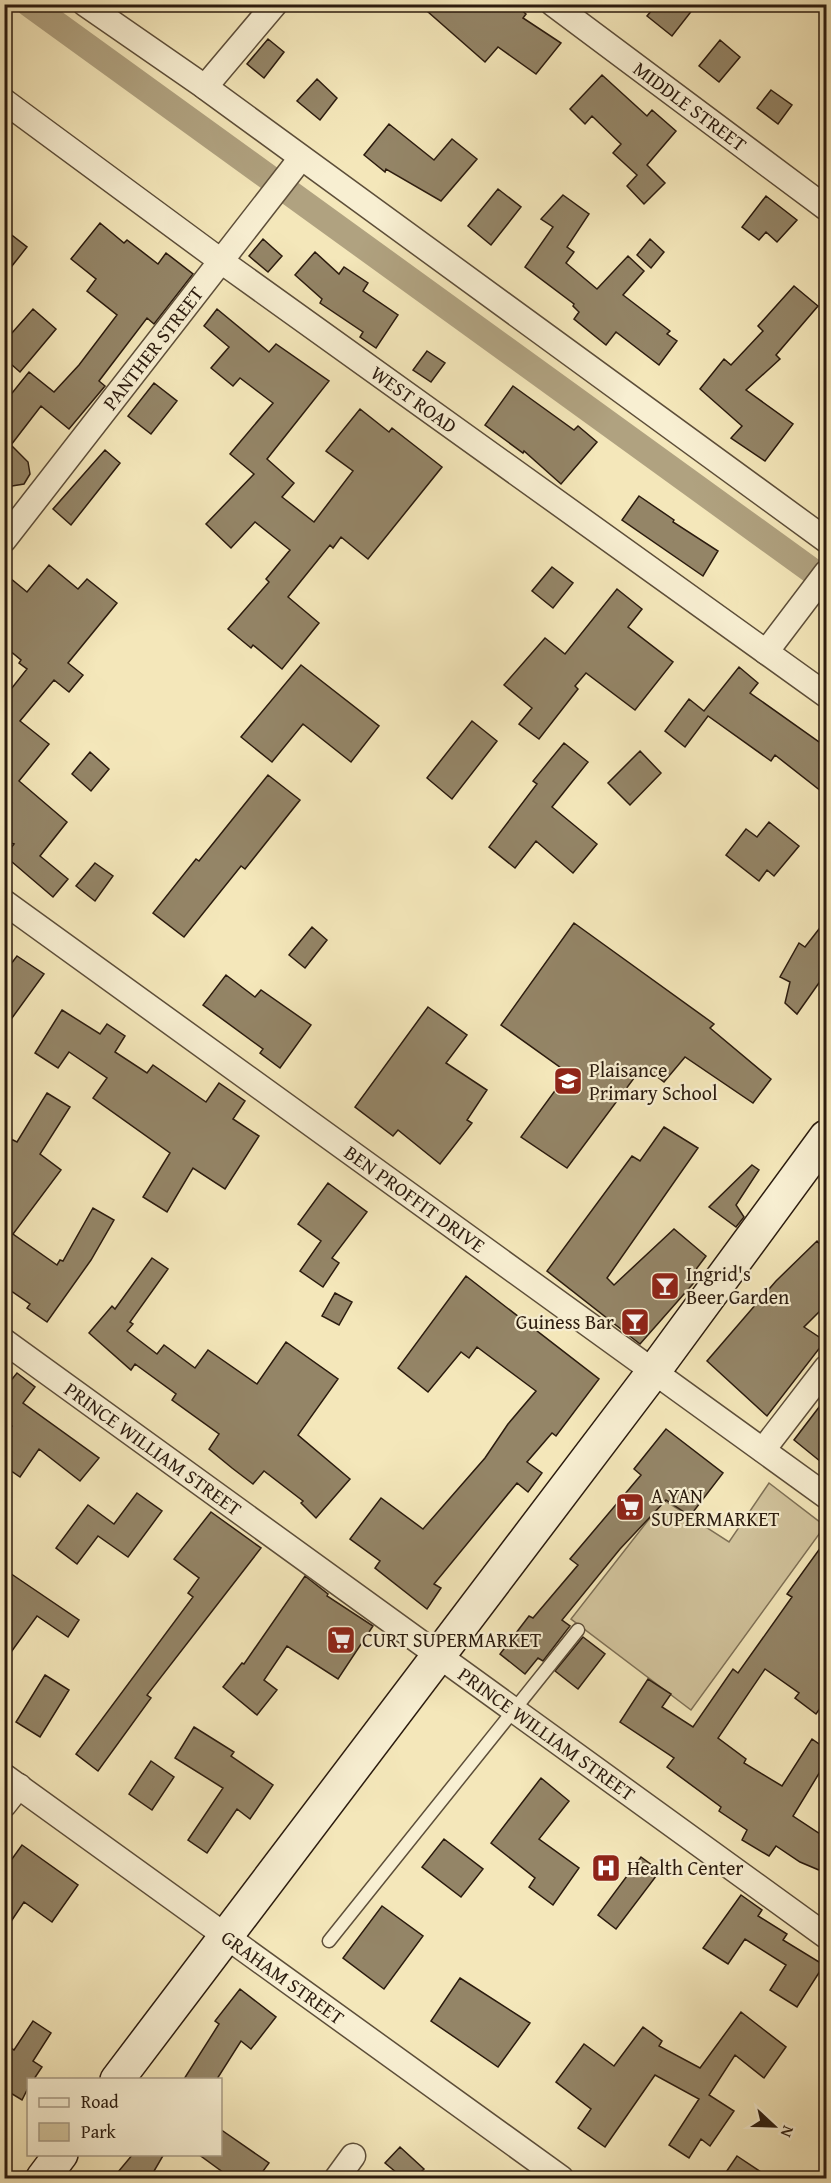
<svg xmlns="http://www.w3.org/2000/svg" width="831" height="2183" font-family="'Gentium Book Plus',serif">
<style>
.green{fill:#d2c49d;stroke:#7e7056;stroke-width:1.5}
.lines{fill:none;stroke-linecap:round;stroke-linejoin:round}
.canal{stroke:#b0a280;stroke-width:26}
.building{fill:#948567;stroke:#2b1b0e;stroke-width:1.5}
.lane-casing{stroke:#5d4e39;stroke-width:15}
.street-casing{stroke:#5d4e39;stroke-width:27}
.secondary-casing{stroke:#2b1b0e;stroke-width:36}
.lane{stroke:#f8efd2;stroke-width:12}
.street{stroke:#f8efd2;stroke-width:24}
.secondary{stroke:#f8efd2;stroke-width:33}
.labels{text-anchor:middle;stroke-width:4.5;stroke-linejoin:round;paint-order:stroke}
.street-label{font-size:20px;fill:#2b1b0e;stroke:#f8efd2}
.poi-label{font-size:20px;fill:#2b1b0e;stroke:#f8efd2;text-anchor:start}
</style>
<rect width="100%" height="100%" fill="#f4e7ba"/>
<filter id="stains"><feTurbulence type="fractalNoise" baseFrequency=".00333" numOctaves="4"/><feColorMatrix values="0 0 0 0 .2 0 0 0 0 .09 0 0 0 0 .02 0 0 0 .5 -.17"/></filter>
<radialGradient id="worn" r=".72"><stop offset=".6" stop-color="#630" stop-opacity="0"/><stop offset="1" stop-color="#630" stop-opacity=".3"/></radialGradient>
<path class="green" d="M769,1483L825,1526L691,1710L571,1619L664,1500L729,1542Z"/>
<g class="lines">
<path class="canal" d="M29,4L826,581"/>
</g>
<path class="building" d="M419,4H515L526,14L523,18L561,43L536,74L498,47L485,62Z
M657,4H697L672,36L647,16Z
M268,39L284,52L264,78L247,64Z
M720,40L740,57L719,82L699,66Z
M602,75L647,116L652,110L676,131L647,165L665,183L644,204L627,186L637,175L613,153L621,144L592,116L585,124L570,109Z
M317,79L337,98L320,120L297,101Z
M771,90L792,105L778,124L757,108Z
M389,124L434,160L452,139L477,159L441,201L386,169L385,172L364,155Z
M498,189L521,207L491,245L468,226Z
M563,195L589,214L567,247L574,252L566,263L597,289L628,256L644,271L623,295L670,331L667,334L677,341L659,365L616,332L606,345L574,319L579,312L573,306L574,304L525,267L553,227L541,219Z
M766,196L797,220L777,242L766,232L759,240L742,227Z
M100,223L124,243L127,240L158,264L166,253L193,274L154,324L147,318L99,381L105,386L69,429L41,406L11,445L28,462L30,474L24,484L12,486L4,483V403L29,372L54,392L79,365L117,315L87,291L96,279L71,259Z
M4,229L27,247L4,276Z
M263,239L282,256L268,272L249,256Z
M650,239L664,252L651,268L637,255Z
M315,252L339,274L344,267L368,283L363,291L398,315L376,348L360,337L363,332L320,303L322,299L295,275Z
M794,286L818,306L776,355L780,359L746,390L793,424L765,461L731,438L742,426L700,389L724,359L731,365L763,331L758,326Z
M33,309L56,329L20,372L4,358V342Z
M217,309L269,352L276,344L329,381L267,459L294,483L282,497L314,522L353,471L326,451L360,409L389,432L392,428L442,467L368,559L341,537L333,548L330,545L288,597L319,623L282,669L253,645L251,648L228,629L269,582L266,579L290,550L255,522L231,548L206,524L254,474L230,454L273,403L240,378L233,386L211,368L229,347L204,326Z
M427,351L445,363L431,382L413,370Z
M154,383L177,401L151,434L128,416Z
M513,386L574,430L578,426L597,442L561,484L524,451L523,453L485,425Z
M105,450L120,463L71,525L53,509Z
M639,496L674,520L673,522L718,551L703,576L622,520Z
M49,565L78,589L87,579L117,603L68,663L83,675L69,692L54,680L20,721L49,744L19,781L67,822L40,856L68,879L53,897L5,856L14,844L4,841V698L27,669L19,663L21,660L4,646V573L27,592Z
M552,567L573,583L553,608L532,591Z
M617,589L642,609L628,627L673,662L635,710L586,673L575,686L578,689L539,739L519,724L532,708L504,685L545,638L565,654Z
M301,665L379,726L351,762L303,724L272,762L241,737Z
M739,667L758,683L750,693L826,747V795L775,755L771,761L708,716L685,747L665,731L689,699L704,711Z
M472,721L497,741L452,799L427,778Z
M564,743L588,762L552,807L597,844L573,873L536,841L515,868L489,847L537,784L533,781Z
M640,751L661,773L630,805L608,783Z
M90,752L109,769L91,791L72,774Z
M268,775L300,800L245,869L241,866L184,937L153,913L196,859L199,861Z
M769,822L799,846L774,876L767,870L759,881L726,855L746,829L757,837Z
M95,863L113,876L95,901L76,886Z
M826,920V973L797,1014L785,1003L790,982L780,977L799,943L805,947Z
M574,923L714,1024L710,1028L771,1079L753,1103L685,1057L664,1082L643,1066L567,1168L521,1137L568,1073L501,1025Z
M312,927L327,940L305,968L289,955Z
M17,956L44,974L4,1029V973Z
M226,975L255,997L261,990L311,1025L280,1068L260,1053L263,1049L203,1005Z
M428,1007L467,1035L446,1063L487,1090L467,1120L472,1123L440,1164L398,1130L393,1136L355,1107Z
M62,1010L100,1034L107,1024L125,1036L115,1052L147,1073L153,1065L206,1102L219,1083L245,1101L233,1119L259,1136L225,1189L193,1168L167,1212L143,1197L170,1153L93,1098L107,1078L69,1052L58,1068L35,1053Z
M47,1093L70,1107L40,1154L61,1170L13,1234L57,1265L60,1260L63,1261L93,1208L114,1220L91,1260L47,1322L27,1308L30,1304L4,1286V1148L11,1139L17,1142Z
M664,1127L698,1148L607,1278L614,1285L674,1229L706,1256L694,1272L699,1277L640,1344L547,1271L632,1156L640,1161Z
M752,1165L759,1170L736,1205L744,1217L736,1227L709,1207Z
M328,1183L367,1212L332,1258L339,1263L323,1287L300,1271L321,1241L298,1224Z
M817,1241L826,1251V1305L804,1327L825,1341L767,1416L707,1361L776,1281Z
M152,1258L168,1269L130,1322L133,1324L127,1331L157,1354L164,1345L195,1368L208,1350L257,1384L286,1342L338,1379L298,1435L350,1479L316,1518L301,1503L303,1501L264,1471L253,1484L232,1468L209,1449L219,1434L172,1400L176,1394L135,1364L131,1370L89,1333L112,1306L115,1309Z
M466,1276L599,1379L556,1436L552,1433L527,1462L542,1473L528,1492L517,1483L434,1584L441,1588L427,1609L375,1568L380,1561L350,1539L381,1498L423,1529L485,1458L508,1424L536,1391L477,1347L469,1358L461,1352L428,1392L398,1368Z
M335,1293L352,1302L339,1325L322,1316Z
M17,1373L35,1387L23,1403L99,1458L80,1481L39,1449L20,1477L4,1466V1437L12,1426L8,1422L4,1427V1389Z
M826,1398V1466L794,1440Z
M666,1429L723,1473L690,1516L666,1500L620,1549L562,1620L570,1626L543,1661L538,1658L525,1674L500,1654L529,1616L533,1618L578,1565L570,1559L641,1475L634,1469Z
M137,1493L162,1511L128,1557L98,1536L77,1564L56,1548L88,1505L114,1524Z
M211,1512L261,1548L147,1695L151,1698L98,1771L76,1754L193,1597L188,1593L199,1578L174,1559Z
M826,1540V1700L816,1714L795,1698L799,1693L765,1669L718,1738L746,1759L744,1763L782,1786L812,1739L826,1749V1762L793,1816L826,1838V1873L800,1862L776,1846L769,1856L742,1840L747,1830L719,1811L721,1807L667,1767L674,1758L620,1722L648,1679L671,1694L662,1707L693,1727L733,1669L738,1673L792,1597L787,1594Z
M4,1569L79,1620L68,1637L37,1616L4,1662Z
M305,1576L328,1594L327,1596L373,1626L338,1679L287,1646L264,1680L277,1690L257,1715L223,1687L242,1663L244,1664Z
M583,1637L605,1654L578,1689L555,1671Z
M45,1675L69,1690L40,1737L16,1722Z
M194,1727L234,1752L231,1756L273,1785L250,1819L237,1809L207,1853L188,1840L223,1788L175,1758Z
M151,1761L174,1777L152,1810L129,1794Z
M541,1778L569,1801L539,1839L579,1868L553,1905L529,1887L535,1878L491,1843Z
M444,1839L483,1869L461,1897L422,1867Z
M22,1845L78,1885L52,1922L24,1902L4,1932V1870Z
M641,1857L660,1871L616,1929L598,1915Z
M741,1895L762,1910L758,1916L787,1934L783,1940L824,1965L797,2007L770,1990L786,1965L745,1939L728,1964L703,1948Z
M382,1906L423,1936L384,1989L343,1958Z
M460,1978L530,2023L498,2067L431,2021Z
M240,1989L276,2017L251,2049L241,2041L217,2079H184L219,2024L215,2021Z
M741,2012L786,2047L764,2078L735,2055L709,2095L734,2111L710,2146L701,2139L689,2158L669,2145L699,2099L655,2075L605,2147L578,2128L591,2109L556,2082L584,2044L614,2066L643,2027L662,2041L659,2046L700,2068Z
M33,2021L51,2033L33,2061L42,2067L34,2079H28V2088L22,2100L4,2089V2044L14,2050Z
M220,2129L269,2163L258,2178H231L198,2154H220Z
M400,2147L424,2169L415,2178H403L385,2163Z
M133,2154H164L150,2178H113Z
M737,2156L770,2178H722Z"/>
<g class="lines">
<g class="lane-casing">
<path id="lane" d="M329,1941L578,1630"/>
</g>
<g class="street-casing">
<g id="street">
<path d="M85,4L205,87L826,540"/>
<path id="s1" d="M553,4L826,208"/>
<path d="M205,87L275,4"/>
<path id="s2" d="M4,101L221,261L826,695"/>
<path id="s3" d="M4,540L301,158"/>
<path d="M766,652L826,573"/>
<path id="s4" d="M4,902L826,1496"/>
<path id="s5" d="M4,1341L826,1936"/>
<path d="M763,1450L826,1368"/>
<path id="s6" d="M4,1776L561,2178"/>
<path d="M4,1805L19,1786"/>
<path d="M337,2178L353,2156"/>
</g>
</g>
<g class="secondary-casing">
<path id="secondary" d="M117,2080L654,1371L826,1137
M43,2178L61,2154"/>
</g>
<use href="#lane" class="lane"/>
<use href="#street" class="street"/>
<use href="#secondary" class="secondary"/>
</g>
<defs>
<g id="school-square" transform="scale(1.5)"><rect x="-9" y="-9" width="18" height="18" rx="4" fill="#8f2418" stroke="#f8efd2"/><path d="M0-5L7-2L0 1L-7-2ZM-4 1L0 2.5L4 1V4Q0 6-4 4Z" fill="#fff"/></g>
<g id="bar-square" transform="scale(1.5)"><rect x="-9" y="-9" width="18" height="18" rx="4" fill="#8f2418" stroke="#f8efd2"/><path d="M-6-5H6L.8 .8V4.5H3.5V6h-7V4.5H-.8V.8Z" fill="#fff"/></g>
<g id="supermarket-square" transform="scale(1.5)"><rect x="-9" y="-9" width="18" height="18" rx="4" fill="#8f2418" stroke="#f8efd2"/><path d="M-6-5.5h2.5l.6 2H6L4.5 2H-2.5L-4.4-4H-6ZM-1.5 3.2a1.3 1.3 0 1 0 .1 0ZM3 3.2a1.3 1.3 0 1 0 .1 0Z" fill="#fff"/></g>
<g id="hospital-square" transform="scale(1.5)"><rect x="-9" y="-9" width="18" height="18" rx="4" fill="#8f2418" stroke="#f8efd2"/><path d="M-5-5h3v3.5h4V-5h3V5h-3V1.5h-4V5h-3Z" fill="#fff"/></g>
</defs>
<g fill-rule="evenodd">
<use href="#school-square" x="568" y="1081"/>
<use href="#bar-square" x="665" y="1286"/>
<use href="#bar-square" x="635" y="1322"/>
<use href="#supermarket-square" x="630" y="1507"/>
<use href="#supermarket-square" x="341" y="1640"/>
<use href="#hospital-square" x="606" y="1868"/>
</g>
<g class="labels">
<g class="street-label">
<text dy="7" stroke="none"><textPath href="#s1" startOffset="171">MIDDLE STREET</textPath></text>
<text dy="7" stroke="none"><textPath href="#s3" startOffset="243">PANTHER STREET</textPath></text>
<text dy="7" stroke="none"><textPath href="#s2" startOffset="507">WEST ROAD</textPath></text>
<text dy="7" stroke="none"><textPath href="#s4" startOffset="507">BEN PROFFIT DRIVE</textPath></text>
<text dy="7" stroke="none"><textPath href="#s5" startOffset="184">PRINCE WILLIAM STREET</textPath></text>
<text dy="7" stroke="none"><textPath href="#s5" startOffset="670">PRINCE WILLIAM STREET</textPath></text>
<text dy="7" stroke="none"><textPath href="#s6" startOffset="344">GRAHAM STREET</textPath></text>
</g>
<g class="poi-label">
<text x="589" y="1077">Plaisance<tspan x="589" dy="23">Primary School</tspan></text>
<text x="686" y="1281">Ingrid's<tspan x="686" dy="23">Beer Garden</tspan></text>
<text x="614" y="1329" text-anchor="end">Guiness Bar</text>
<text x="651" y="1503">A YAN<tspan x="651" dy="23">SUPERMARKET</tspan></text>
<text x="362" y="1647">CURT SUPERMARKET</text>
<text x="627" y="1875">Health Center</text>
</g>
</g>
<rect width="831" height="2183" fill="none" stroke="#f4e7ba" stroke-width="24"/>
<rect x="6" y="6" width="819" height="2171" fill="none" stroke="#2b1b0e" stroke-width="3"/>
<rect x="12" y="12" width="807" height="2159" fill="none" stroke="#2b1b0e" stroke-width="1.5"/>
<rect x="27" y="2078" width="195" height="78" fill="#f8efd2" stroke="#a69a84" stroke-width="1.5"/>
<rect x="39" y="2098" width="30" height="9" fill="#f8efd2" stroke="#a69a84" stroke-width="1.5"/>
<text x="81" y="2108" font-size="18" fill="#2b1b0e">Road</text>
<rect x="39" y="2123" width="30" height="18" fill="#d2c49d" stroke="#a69a84" stroke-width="1.5"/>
<text x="81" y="2138" font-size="18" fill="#2b1b0e">Park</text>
<g transform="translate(774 2126) rotate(112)" stroke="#f8efd2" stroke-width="4.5" paint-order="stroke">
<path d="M0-4.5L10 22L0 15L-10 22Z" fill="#2b1b0e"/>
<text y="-9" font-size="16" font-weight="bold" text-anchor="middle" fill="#2b1b0e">N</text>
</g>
<rect width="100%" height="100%" filter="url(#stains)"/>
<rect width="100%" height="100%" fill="url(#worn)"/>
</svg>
